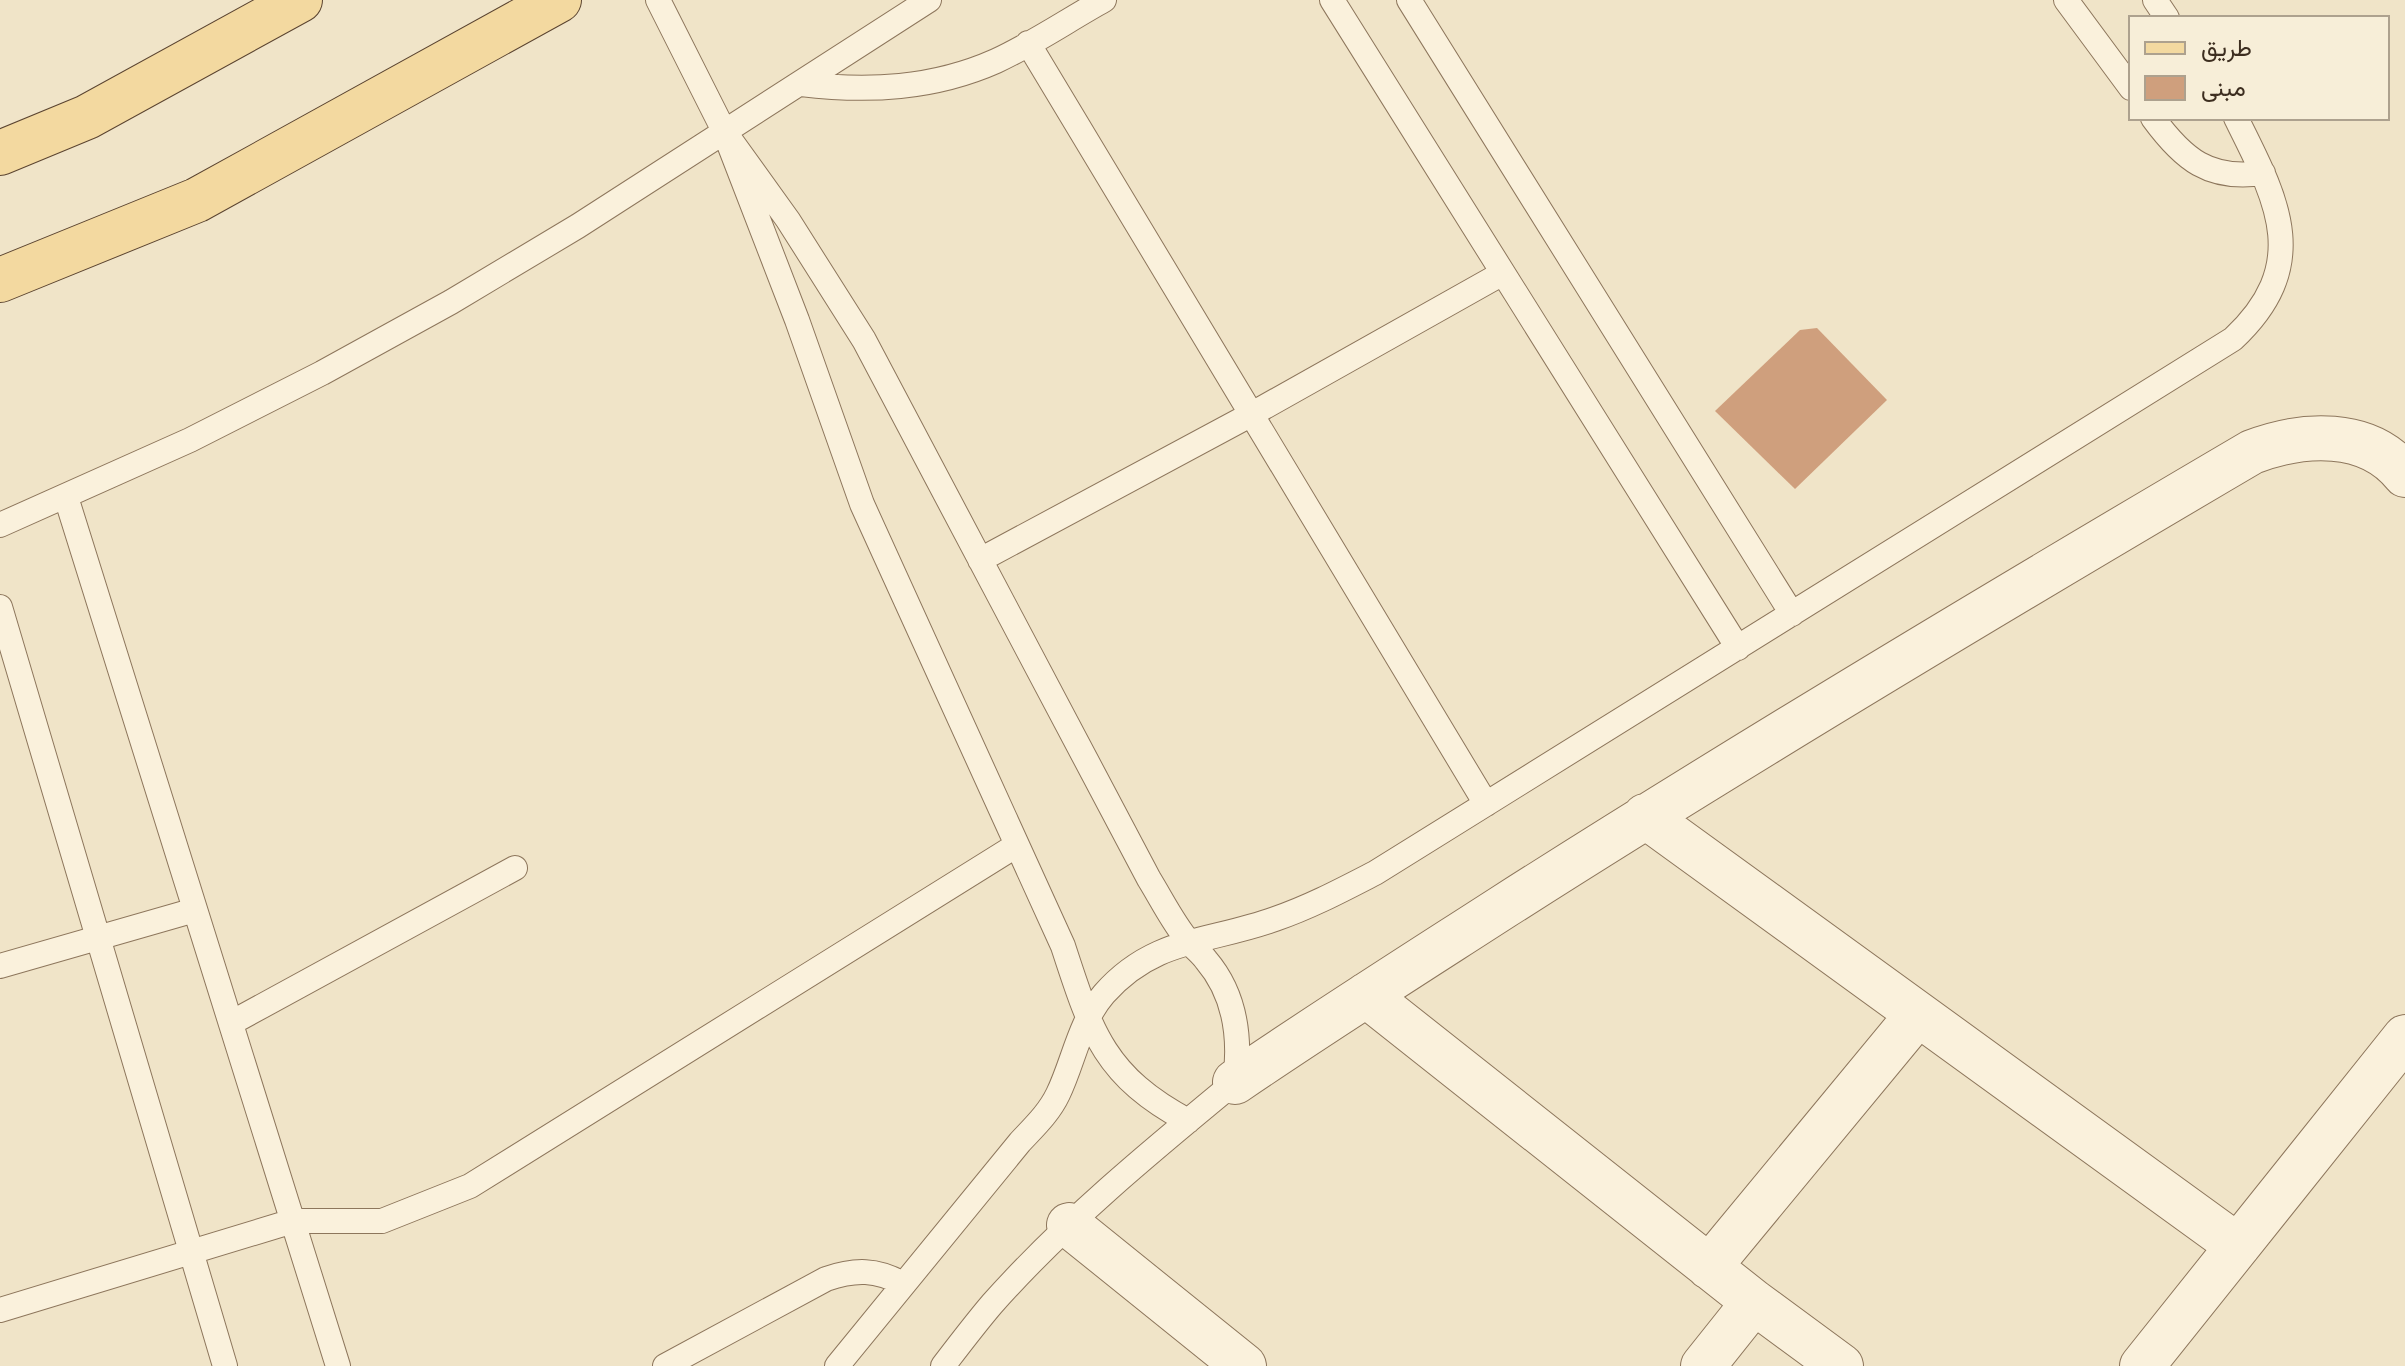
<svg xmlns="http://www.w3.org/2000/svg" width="2405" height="1366" font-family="'IBM Plex Serif',Vazirmatn,serif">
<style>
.building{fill:#cf9f7d}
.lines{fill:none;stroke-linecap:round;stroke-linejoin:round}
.lane-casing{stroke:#8d765c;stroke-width:26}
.street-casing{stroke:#8d765c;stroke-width:46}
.primary-casing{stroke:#5b4430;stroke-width:46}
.lane{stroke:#faf1dc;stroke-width:24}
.street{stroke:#faf1dc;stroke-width:44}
.primary{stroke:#f3d9a0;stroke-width:44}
</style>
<rect width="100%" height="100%" fill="#f0e4c8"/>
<path class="building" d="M1817,328L1887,400L1795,489L1715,411L1800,330Z"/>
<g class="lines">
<g class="lane-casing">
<path id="lane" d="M658,0L724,131L797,320L862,504L1063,946C1091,1032 1104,1076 1188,1121
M1332,0L1738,648
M1409,0L1792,614
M2066,0L2131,88
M2155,0L2167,18
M1028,43L1486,804
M801,84C868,92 933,89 996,61C1033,44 1068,20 1104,0
M2153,118C2183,159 2209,181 2263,173
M724,131L788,220L864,340L1149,879C1162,900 1173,923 1189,942C1194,948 1201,953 1206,960C1236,995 1241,1038 1235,1082C1150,1152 1065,1222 992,1304C975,1324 959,1345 943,1366
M66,497L338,1366
M0,525L190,440L322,373L451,302L578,226L929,0
M980,560L1252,414L1503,273
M0,607L225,1366
M0,966L195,910
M231,1023L515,868
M0,1310L293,1221H382L470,1186L1017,845
M665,1366L826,1279C855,1269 877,1269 903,1284
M837,1366L1020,1142C1034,1127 1049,1113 1058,1094C1074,1061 1079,1023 1104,994C1154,937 1209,943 1275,919C1310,907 1342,890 1375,873L2233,339C2313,264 2277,200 2236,118"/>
</g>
<g class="street-casing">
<path id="street" d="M1645,816L2238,1246
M1366,995L1754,1302L1841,1366
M1235,1082C1323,1022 1413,965 1503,907C1749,750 2000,600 2252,452C2302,433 2368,428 2405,475
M1069,1225L1244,1366
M1709,1267L1918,1014
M1703,1366L1754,1302
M2142,1366L2405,1037"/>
</g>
<g class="primary-casing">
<path id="primary" d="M0,153L87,117L300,0
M0,280L197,200L559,0"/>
</g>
<use href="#lane" class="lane"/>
<use href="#street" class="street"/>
<use href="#primary" class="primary"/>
</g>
<rect x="2129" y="16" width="260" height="104" fill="#f7eed8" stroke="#ada18e" stroke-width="2"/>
<rect x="2145" y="42" width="40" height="12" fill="#f3d9a0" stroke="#ada18e" stroke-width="2"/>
<text x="2201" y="56" font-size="24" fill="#3d2e20">طريق</text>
<rect x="2145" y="76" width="40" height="24" fill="#cf9f7d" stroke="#ada18e" stroke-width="2"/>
<text x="2201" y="96" font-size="24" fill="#3d2e20">مبنى</text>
</svg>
